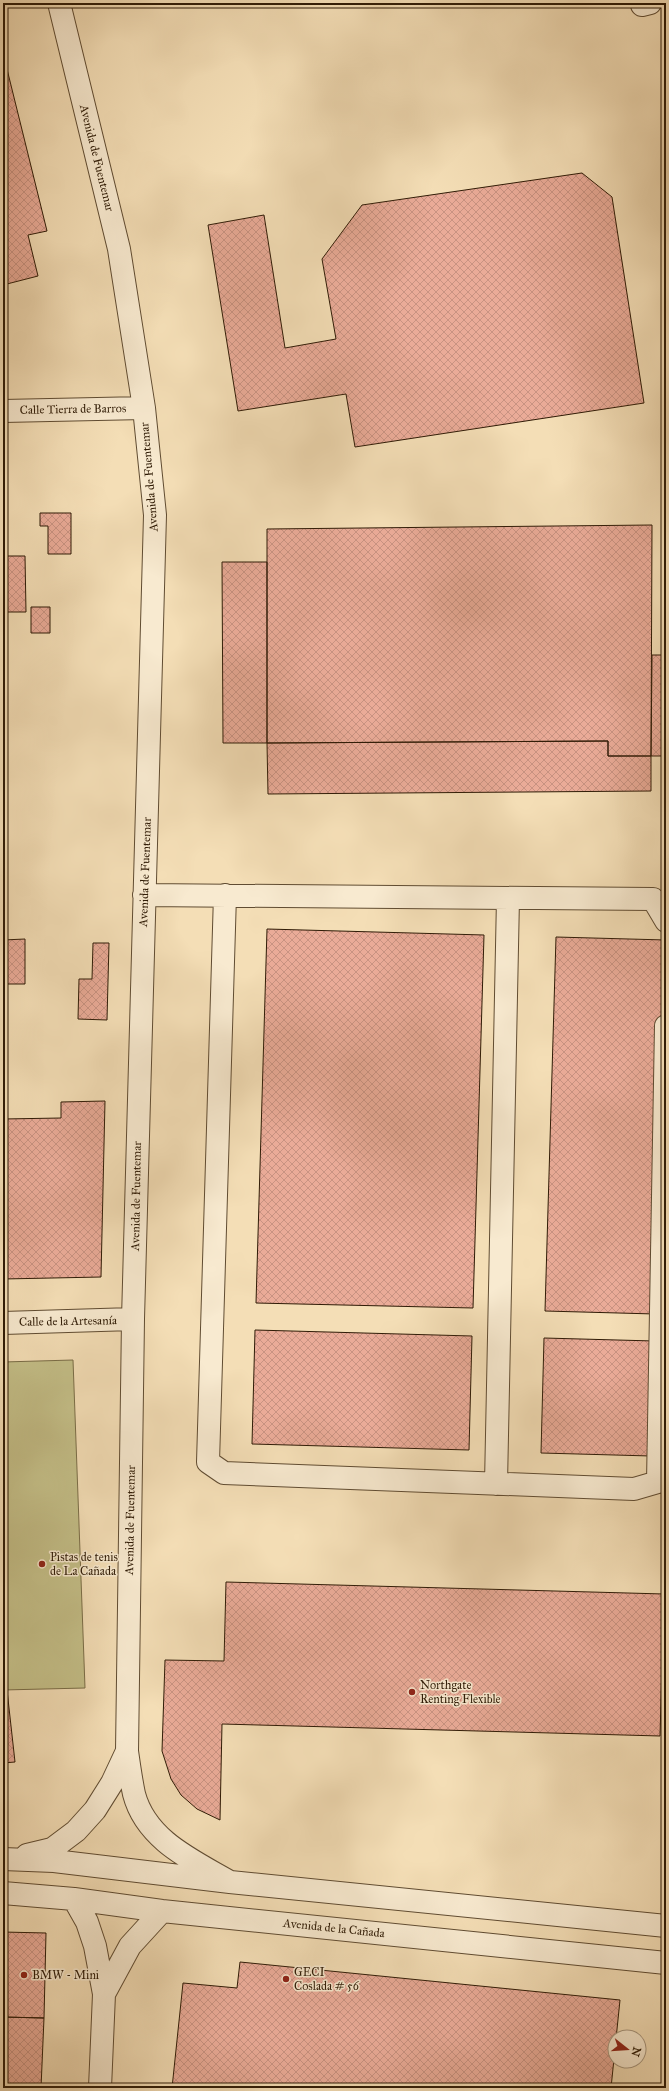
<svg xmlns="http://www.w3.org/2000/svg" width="669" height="2091" font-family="'IM FELL Great Primer',serif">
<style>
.garden{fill:#c4bf88;stroke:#7a6d47}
.building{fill:url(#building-cross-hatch);stroke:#2f1b06}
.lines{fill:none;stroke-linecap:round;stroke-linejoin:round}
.minor-casing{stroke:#604c32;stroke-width:24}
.minor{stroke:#f8ead0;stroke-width:22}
.poi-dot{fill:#8f2418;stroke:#f8ead0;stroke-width:1.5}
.labels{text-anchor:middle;stroke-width:3;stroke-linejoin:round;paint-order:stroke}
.street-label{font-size:12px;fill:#2f1b06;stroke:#f8ead0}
.poi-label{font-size:12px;fill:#2f1b06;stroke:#f8ead0;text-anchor:start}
</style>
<defs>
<pattern id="building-cross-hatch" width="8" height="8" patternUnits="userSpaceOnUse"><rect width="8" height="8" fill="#eaab98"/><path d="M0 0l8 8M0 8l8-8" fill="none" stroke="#c99382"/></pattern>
</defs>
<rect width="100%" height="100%" fill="#f4deb6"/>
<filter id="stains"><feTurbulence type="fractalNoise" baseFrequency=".005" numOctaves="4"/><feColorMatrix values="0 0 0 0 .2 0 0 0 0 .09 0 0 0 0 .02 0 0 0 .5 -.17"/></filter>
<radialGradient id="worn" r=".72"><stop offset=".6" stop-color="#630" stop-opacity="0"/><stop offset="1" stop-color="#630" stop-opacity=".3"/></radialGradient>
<path class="garden" d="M73,1360L85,1688L3,1690V1362Z"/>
<path class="building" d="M5,61L47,231L28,235L38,276L3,285V62Z
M582,173L612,197L644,403L355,447L346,394L238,411L208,225L264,215L285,348L336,339L322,259L362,205Z
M40,513H71V554H48V526H40Z
M652,525L651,756H608V741L267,743V529Z
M3,556H25L26,612H3Z
M222,562H267V743H223Z
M31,607H50V633H31Z
M652,655H666V756H651Z
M608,741V756H651V791L268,794L267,743Z
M267,929L484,935L473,1308L256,1303Z
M556,937L666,940L655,1314L545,1311Z
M25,939V984H3V940Z
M93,943H109L107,1020L78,1019L79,979H92Z
M105,1101L101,1277L3,1279V1119L61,1118V1102Z
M255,1330L472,1336L469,1450L252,1444Z
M544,1338L654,1341L651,1456L541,1453Z
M226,1582L664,1594L660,1736L222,1724L220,1820L197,1809L181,1795L171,1779L162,1751L165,1660L224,1661Z
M7,1690L15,1762L3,1763V1691Z
M3,1932L46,1933L44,2018L3,2017Z
M240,1962L620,2000L611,2088H172L183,1983L237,1988Z
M3,2017L44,2018L41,2088H3Z"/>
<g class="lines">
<g class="minor-casing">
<path id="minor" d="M59,3L119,249L144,408L155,515L133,1319L127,1751C129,1765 131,1780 134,1794C146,1840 192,1860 230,1882
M642,3V5L650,3
M3,411L144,408
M144,895L653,899L666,921
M225,895L208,1462L224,1473L634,1489L658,1482L666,1026
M3,1323L133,1319
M496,1484L508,898
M27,1855L52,1849L76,1831L95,1810L112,1783L127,1751
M3,1859L54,1861L230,1882L666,1926
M3,1893L74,1899L162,1911L666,1963
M74,1899L87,1922L95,1946L104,1994L100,2088
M104,1994L130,1946L162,1911"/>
</g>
<use href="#minor" class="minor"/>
</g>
<g class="poi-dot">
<circle cx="42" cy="1564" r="4"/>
<circle cx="412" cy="1692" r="4"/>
<circle cx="24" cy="1975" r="4"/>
<circle cx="286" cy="1979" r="4"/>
</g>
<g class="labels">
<g class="street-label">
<text transform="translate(97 158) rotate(76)" y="4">Avenida de Fuentemar</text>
<text transform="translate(73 409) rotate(-1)" y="4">Calle Tierra de Barros</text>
<text transform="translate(149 477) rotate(-95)" y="4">Avenida de Fuentemar</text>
<text transform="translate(145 872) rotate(-88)" y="4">Avenida de Fuentemar</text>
<text transform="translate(136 1196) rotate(-89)" y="4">Avenida de Fuentemar</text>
<text transform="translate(68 1321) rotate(-1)" y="4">Calle de la Artesanía</text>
<text transform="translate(130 1520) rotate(-89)" y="4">Avenida de Fuentemar</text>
<text transform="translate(334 1928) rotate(6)" y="4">Avenida de la Cañada</text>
</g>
<g class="poi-label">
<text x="50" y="1561">Pistas de tenis<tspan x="50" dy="14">de La Cañada</tspan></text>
<text x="420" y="1689">Northgate<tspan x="420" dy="14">Renting Flexible</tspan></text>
<text x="294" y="1976">GECI<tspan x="294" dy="14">Coslada # 56</tspan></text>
<text x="32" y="1979">BMW - Mini</text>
</g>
</g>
<rect width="669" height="2091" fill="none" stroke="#f4deb6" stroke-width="16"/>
<rect x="4" y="4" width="661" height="2083" fill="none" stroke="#2f1b06" stroke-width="2"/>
<rect x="8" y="8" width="653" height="2075" fill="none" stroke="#2f1b06"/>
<g transform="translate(627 2049) rotate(107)"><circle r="19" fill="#f8ead0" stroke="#a8977f"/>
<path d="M0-3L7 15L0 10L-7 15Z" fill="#8f2418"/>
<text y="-6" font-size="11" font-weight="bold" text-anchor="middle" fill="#2f1b06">N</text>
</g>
<rect width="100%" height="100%" filter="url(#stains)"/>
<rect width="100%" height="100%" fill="url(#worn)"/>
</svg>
